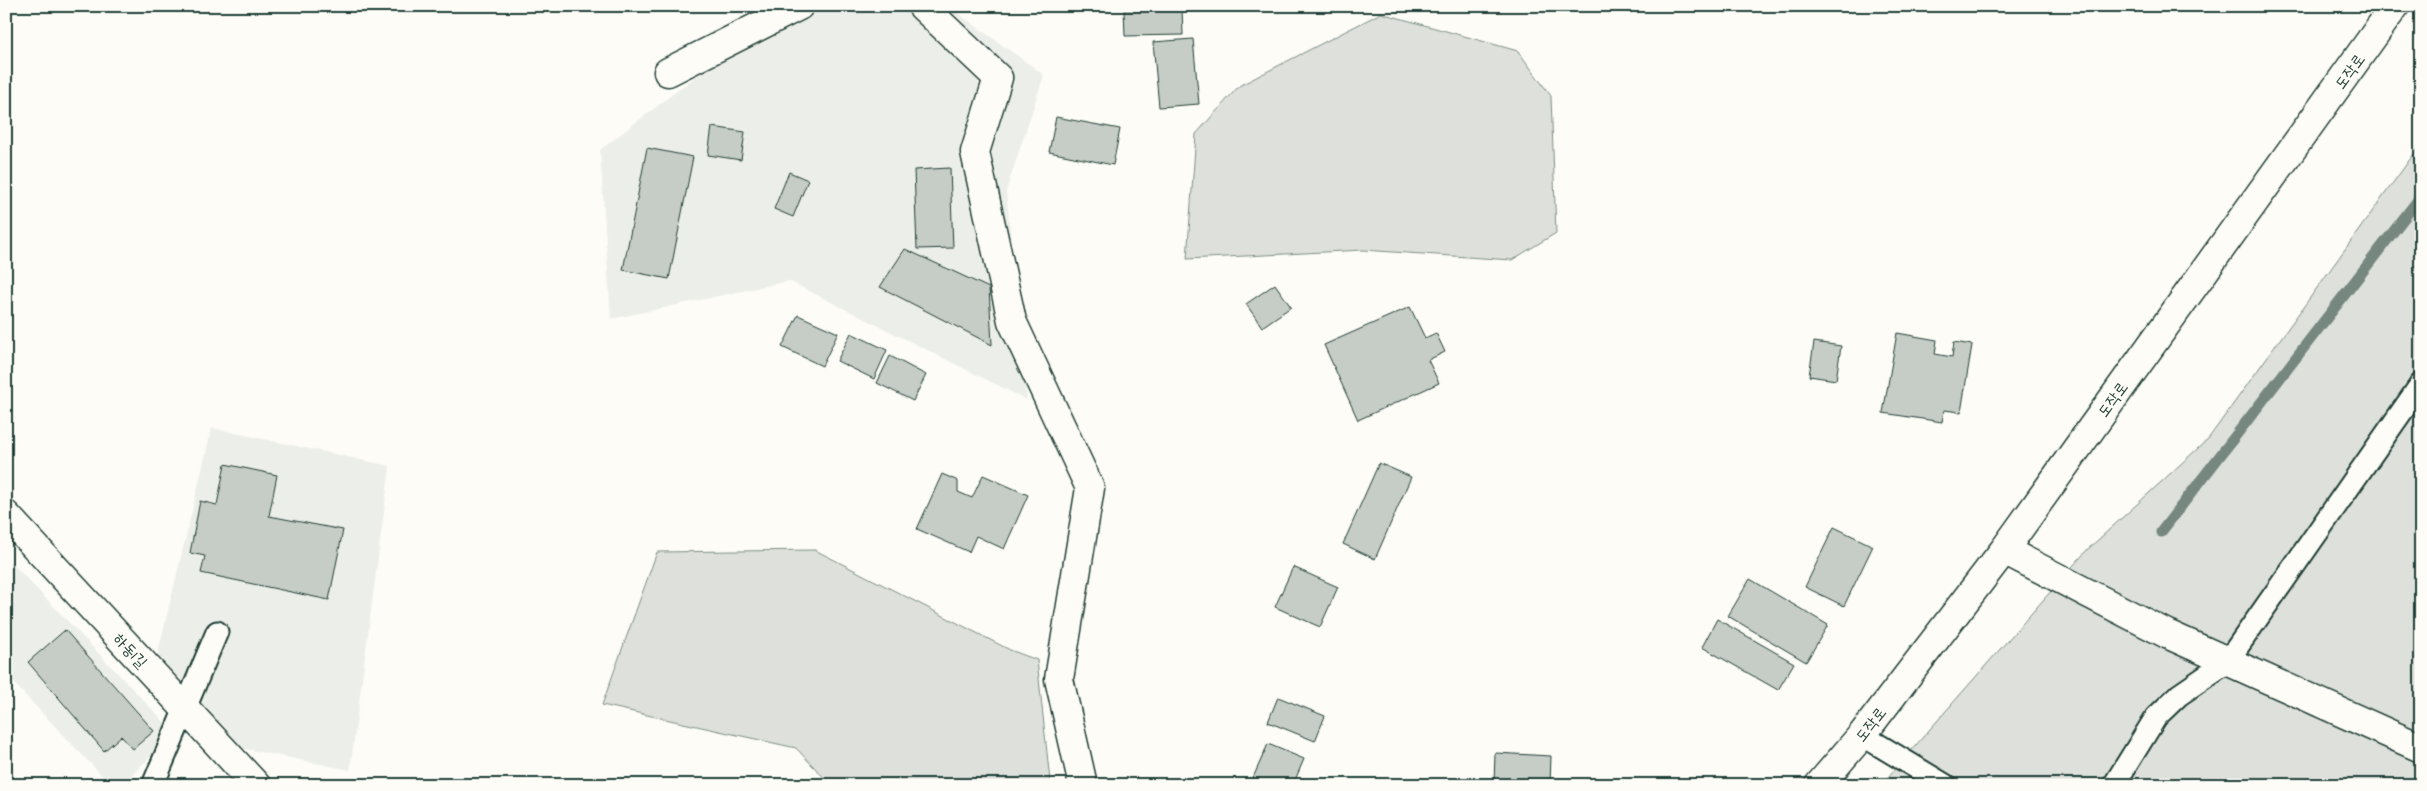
<svg xmlns="http://www.w3.org/2000/svg" width="2427" height="791" font-family="'Architects Daughter','Poor Story',sans-serif">
<style>
.built{fill:#eceee9}
.green{fill:#dde0db;stroke:#7e8e88}
.lines{fill:none;stroke-linecap:round;stroke-linejoin:round}
.stream{stroke:#75877f;stroke-width:11}
.building{fill:#c6cdc7;stroke:#1f3d34}
.service-casing{stroke:#1f3d34;stroke-width:25}
.minor-casing{stroke:#1f3d34;stroke-width:31}
.tertiary-casing{stroke:#1f3d34;stroke-width:31}
.service{stroke:#fdfcf7;stroke-width:21}
.minor{stroke:#fdfcf7;stroke-width:28}
.tertiary{stroke:#fdfcf7;stroke-width:28}
.labels{text-anchor:middle;stroke-width:4;stroke-linejoin:round;paint-order:stroke}
.street-label{font-size:16px;fill:#1f3d34;stroke:#fdfcf7}
</style>
<rect width="100%" height="100%" fill="#fdfcf7"/>
<filter id="ink" filterUnits="userSpaceOnUse"><feTurbulence type="fractalNoise" baseFrequency=".02" numOctaves="2"/><feDisplacementMap in="SourceGraphic" scale="10" xChannelSelector="R" yChannelSelector="G"/><feConvolveMatrix kernelMatrix="1 2 1 2 8 2 1 2 1" color-interpolation-filters="sRGB"/></filter>
<g filter="url(#ink)">
<path class="built" d="M788,6H948L1044,75L1006,191L1027,400L789,281L611,319L600,150Z
M212,428L390,466L350,770L236,747L157,657Z
M6,557L175,733L121,785H111L6,675Z"/>
<path class="green" d="M1381,13L1518,51L1551,96L1556,233L1512,260L1363,250L1187,259L1196,134L1239,86Z
M2421,144V785H1881L2087,550L2208,439Z
M815,550L1010,650L1037,660L1050,781L1046,785H831L796,748L602,705L657,552Z"/>
<g class="lines">
<path class="stream" d="M2161,532L2421,196"/>
</g>
<path class="building" d="M1182,9L1183,35L1125,36L1124,10Z
M1193,39L1199,104L1159,107L1153,42Z
M1056,117L1120,129L1113,165L1049,152Z
M712,127L745,132L741,160L708,155Z
M647,148L693,157L669,279L623,270Z
M950,168L953,248L917,249L914,170Z
M789,172L808,180L793,217L774,209Z
M905,249L989,288L992,345L880,287Z
M1275,284L1291,307L1262,327L1246,304Z
M1410,307L1425,338L1436,333L1445,352L1428,360L1439,383L1358,420L1324,345Z
M798,315L838,333L822,366L782,347Z
M851,333L887,350L874,379L837,361Z
M1897,333L1937,340L1935,354L1952,357L1954,342L1972,345L1961,412L1944,410L1942,422L1883,413Z
M1814,342L1841,346L1836,380L1809,376Z
M890,356L926,375L913,401L877,383Z
M1379,463L1411,477L1375,559L1343,544Z
M225,464L277,475L269,516L343,530L329,600L201,573L205,556L190,553L200,501L217,505Z
M942,474L958,481V492L972,498L983,475L1028,495L1004,549L976,536L969,552L917,529Z
M1834,527L1873,546L1844,606L1805,587Z
M1293,567L1338,587L1320,627L1275,607Z
M1750,579L1828,625L1806,662L1728,616Z
M1717,619L1794,663L1778,690L1702,647Z
M65,630L154,731L133,749L121,736L104,751L28,662Z
M1278,697L1325,716L1315,741L1268,722Z
M1268,744L1304,759L1293,785H1263L1252,780Z
M1495,753L1551,756L1550,785H1494Z"/>
<g class="lines">
<g class="service-casing">
<path id="service" d="M1862,735L1945,785
M153,785L217,632
M2114,785L2156,717L2179,695L2227,662L2421,384"/>
</g>
<g class="minor-casing">
<path id="minor" d="M922,6L998,78L975,152L1012,321L1090,488L1059,679L1083,785
M668,72L799,6
M6,515L256,785"/>
</g>
<g class="tertiary-casing">
<path id="tertiary" d="M2004,550L2167,634L2421,748
M1819,785L1862,735L2004,550L2395,6"/>
</g>
<use href="#service" class="service"/>
<use href="#minor" class="minor"/>
<use href="#tertiary" class="tertiary"/>
</g>
</g>
<g class="labels">
<g class="street-label">
<text transform="translate(2349 71) rotate(-54)" y="6">도작로</text>
<text transform="translate(2112 399) rotate(-54)" y="6">도작로</text>
<text transform="translate(131 650) rotate(47)" y="6">하동1길</text>
<text transform="translate(1870 724) rotate(-52)" y="6">도작로</text>
</g>
</g>
<rect width="2427" height="791" fill="none" stroke="#fdfcf7" stroke-width="25"/>
<rect x="12" y="12" width="2402" height="766" fill="none" stroke="#1f3d34" stroke-width="2" filter="url(#ink)"/>
</svg>
